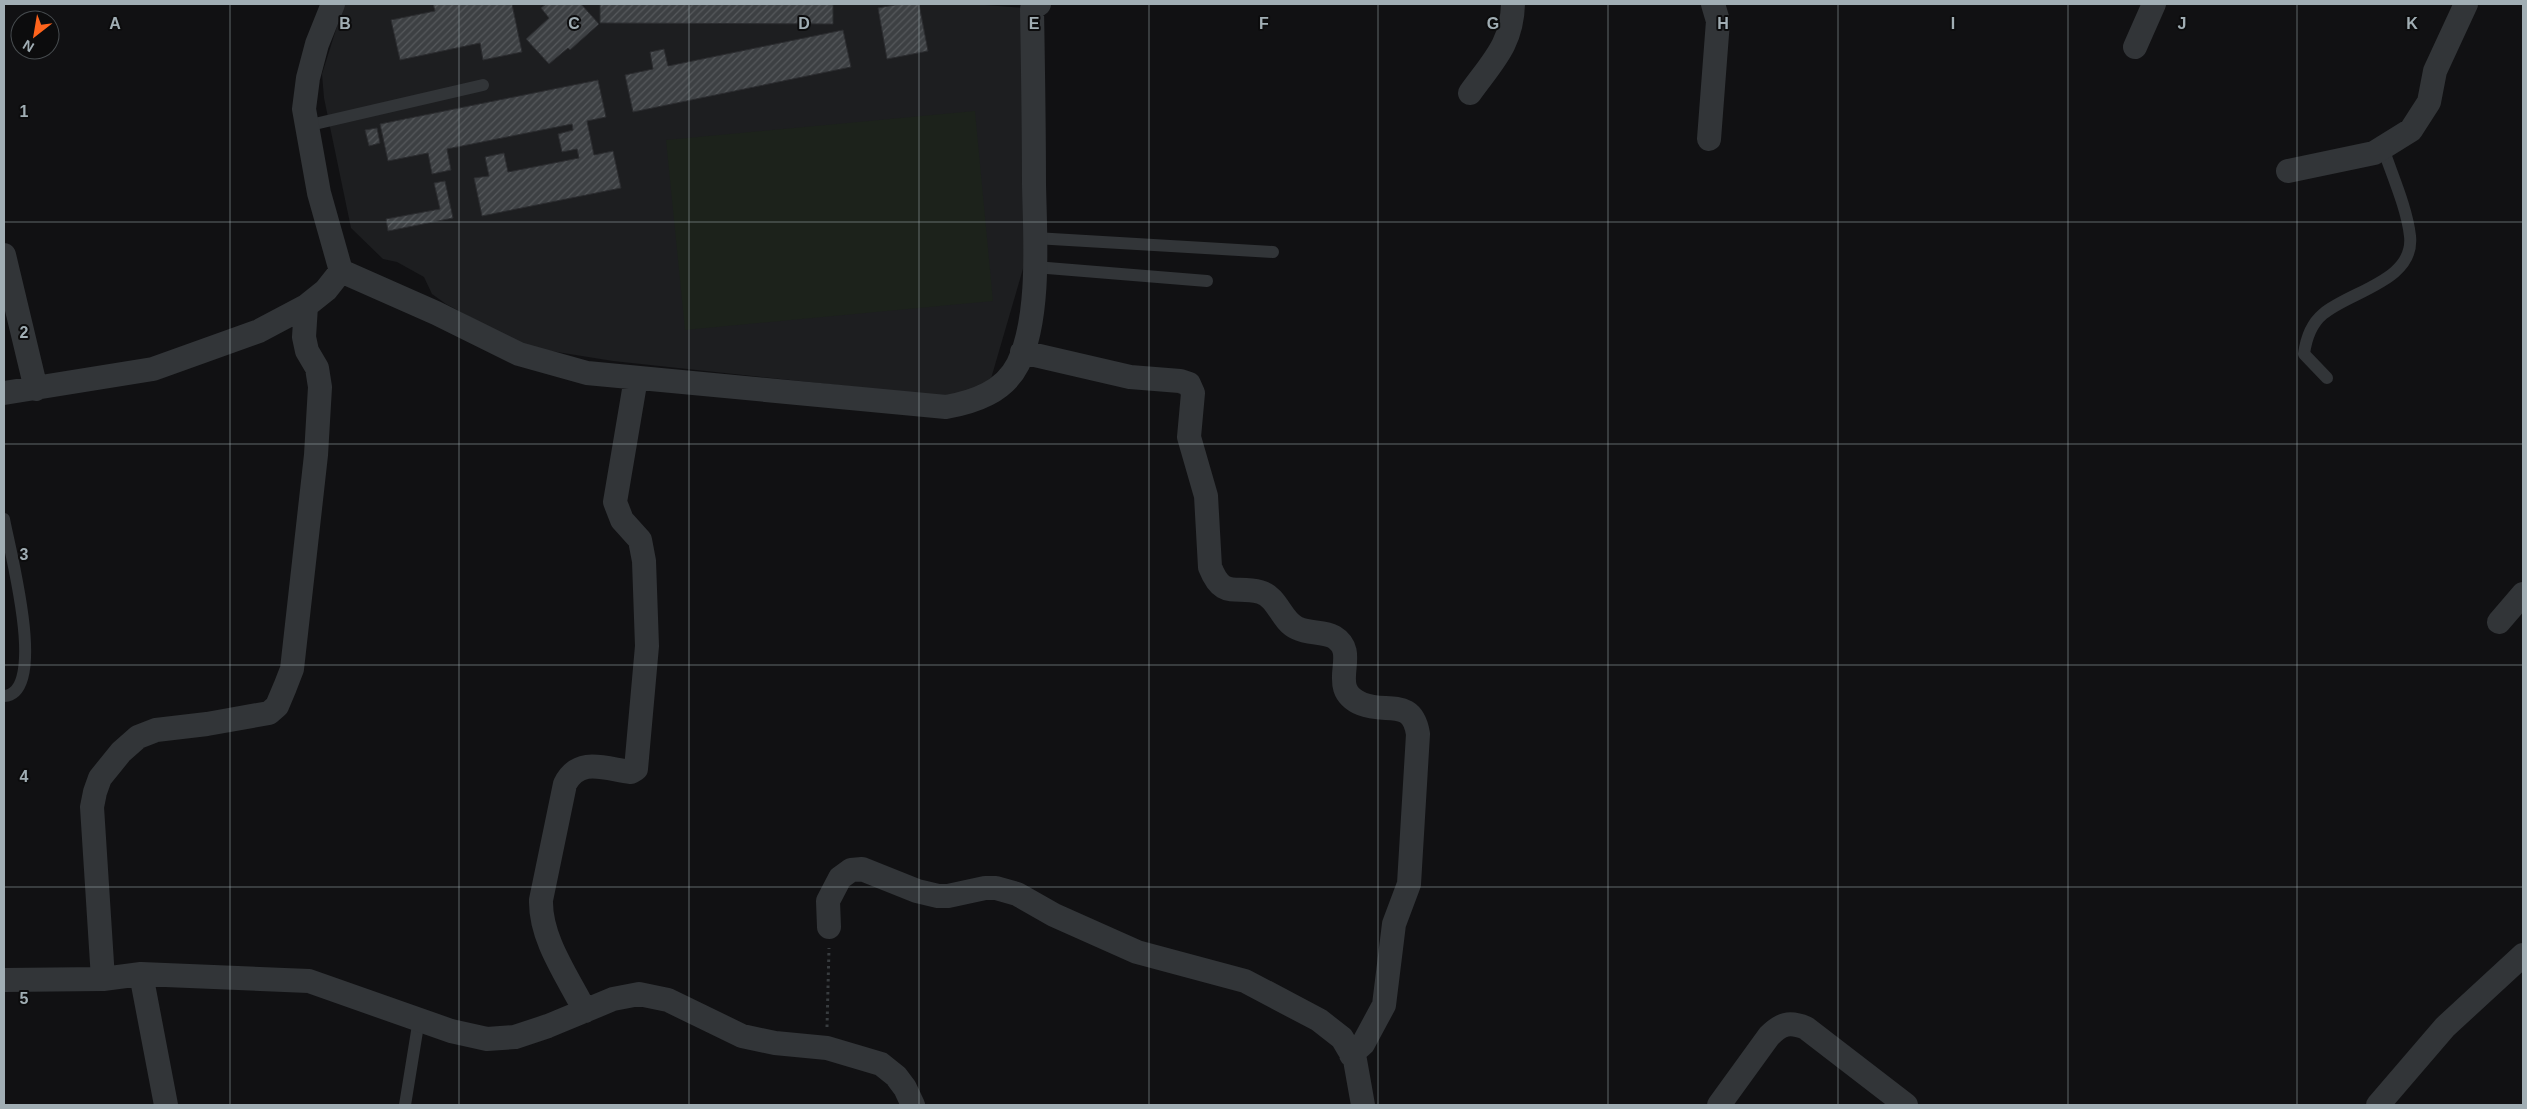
<svg xmlns="http://www.w3.org/2000/svg" width="2527" height="1109" font-family="Helvetica,sans-serif">
<style>
.built{fill:#1d1e20}
.garden{fill:#1c221b}
.building{fill:url(#building-hatch);stroke:#2b2c2f}
.lines{fill:none;stroke-linecap:round;stroke-linejoin:round}
.path{stroke:#383c3f;stroke-width:3;stroke-dasharray:2.5 4;stroke-linecap:butt}
.service{stroke:#323538;stroke-width:12}
.minor{stroke:#323538;stroke-width:24}
.grid{fill:none;stroke:#a1aeb4;stroke-width:1;stroke-opacity:0.55}
.grid-label{font-size:16px;text-anchor:middle;font-weight:bold;fill:#a1aeb4;stroke:#0c0c0d;stroke-width:4;stroke-linejoin:round;paint-order:stroke}
</style>
<defs>
<pattern id="building-hatch" width="6" height="6" patternUnits="userSpaceOnUse" patternTransform="scale(1.25)"><rect width="6" height="6" fill="#3d4043"/><path d="M-1 1l2-2M0 6l6-6M5 7l2-2" fill="none" stroke="#56595c"/></pattern>
</defs>
<rect width="100%" height="100%" fill="#111113"/>
<path class="built" d="M344,4H972L1025,8L1027,255L990,382L950,397L613,361L526,347L446,304L432,294L424,277L397,262L383,259L351,228L324,98L322,74Z"/>
<path class="garden" d="M975,111L993,301L685,330L666,140Z"/>
<path class="building" d="M433,4H512L522,52L483,60L480,43L400,60L391,20L435,11Z
M546,4H581L599,24L570,50L568,48L549,64L526,39L549,18L541,8Z
M600,4H833V24L600,23Z
M900,4H919L928,51L887,59L878,8Z
M843,30L851,67L633,112L625,75L653,69L650,52L664,49L668,66Z
M598,80L606,117L587,121L594,155L613,151L621,188L482,216L474,178L489,176L485,157L504,153L508,172L579,158L577,149L562,152L558,134L573,130L572,124L447,149L451,170L432,174L428,153L388,161L380,124Z
M377,128L380,143L369,146L365,130Z
M445,181L453,218L388,231L386,219L440,209L434,183Z"/>
<g class="lines">
<path class="path" d="M827,1027L829,948"/>
<path class="service" d="M306,126L483,85
M1035,238L1273,252
M1035,267L1207,281
M2327,378L2304,354C2306,339 2311,324 2323,314C2350,291 2415,281 2410,236C2407,208 2392,175 2383,148
M4,519C9,548 49,693 4,696
M405,1105L419,1019"/>
<path class="minor" d="M2135,47L2154,4
M1470,93C1493,61 1512,44 1513,4
M1709,139L1718,21L1713,4
M2288,171L2374,153L2411,130L2429,102L2435,71L2466,4
M4,255L36,389
M341,271L436,313L519,354L587,373L946,407C974,402 1004,392 1018,364C1041,317 1035,235 1034,184C1034,125 1033,67 1032,9L1039,4
M1022,352L1130,377L1180,381L1189,384L1193,393L1189,437L1206,496L1210,567C1223,600 1235,585 1260,592C1278,597 1281,621 1297,628C1309,634 1323,631 1334,637C1362,654 1324,688 1362,704C1386,714 1412,697 1418,734L1409,884L1394,924L1384,1005L1363,1044L1351,1055
M4,393L153,369L259,331L306,306L326,290L341,271L319,193L304,109L308,78L317,44L333,4
M2499,622L2523,594
M829,927L828,901L840,878L851,870L862,869L917,891L938,896H948L985,888H996L1017,894L1054,915L1137,952L1245,981L1319,1020L1342,1038L1355,1060L1363,1105
M141,974L166,1105
M103,979L92,807L95,792L100,778L121,752L138,737L156,730L207,724L269,713L277,706L285,687L292,669L316,455L320,387L317,368L307,351L304,337L306,306
M4,980L103,979L141,974L309,981L451,1031L487,1039L515,1037L548,1026L613,999L639,994L668,1000L742,1036L775,1043L827,1048L881,1064L896,1076L905,1088L913,1105
M585,1011C568,977 540,939 541,900L565,784C579,756 606,769 631,772L636,769L647,646L644,561L640,540L622,520L615,502L636,378
M1719,1105L1769,1036C1781,1024 1789,1021 1806,1028L1906,1105
M2378,1105L2445,1027L2523,955"/>
</g>
<path class="grid" d="M230,4V1105M459,4V1105M689,4V1105M919,4V1105M1149,4V1105M1378,4V1105M1608,4V1105M1838,4V1105M2068,4V1105M2297,4V1105M4,222H2523M4,444H2523M4,665H2523M4,887H2523"/>
<g class="grid-label">
<text x="115" y="29">A</text>
<text x="345" y="29">B</text>
<text x="574" y="29">C</text>
<text x="804" y="29">D</text>
<text x="1034" y="29">E</text>
<text x="1264" y="29">F</text>
<text x="1493" y="29">G</text>
<text x="1723" y="29">H</text>
<text x="1953" y="29">I</text>
<text x="2182" y="29">J</text>
<text x="2412" y="29">K</text>
<text x="24" y="117">1</text>
<text x="24" y="338">2</text>
<text x="24" y="560">3</text>
<text x="24" y="782">4</text>
<text x="24" y="1004">5</text>
</g>
<rect width="2527" height="1109" fill="none" stroke="#a1aeb4" stroke-width="10"/>
<g transform="translate(35 35) rotate(211)"><circle r="24" fill="#0c0c0d" stroke="#484d50"/>
<path d="M0-4L9 19L0 12L-9 19Z" fill="#ff641c"/>
<text y="-8" font-size="14" font-weight="bold" text-anchor="middle" fill="#a1aeb4">N</text>
</g>
</svg>
